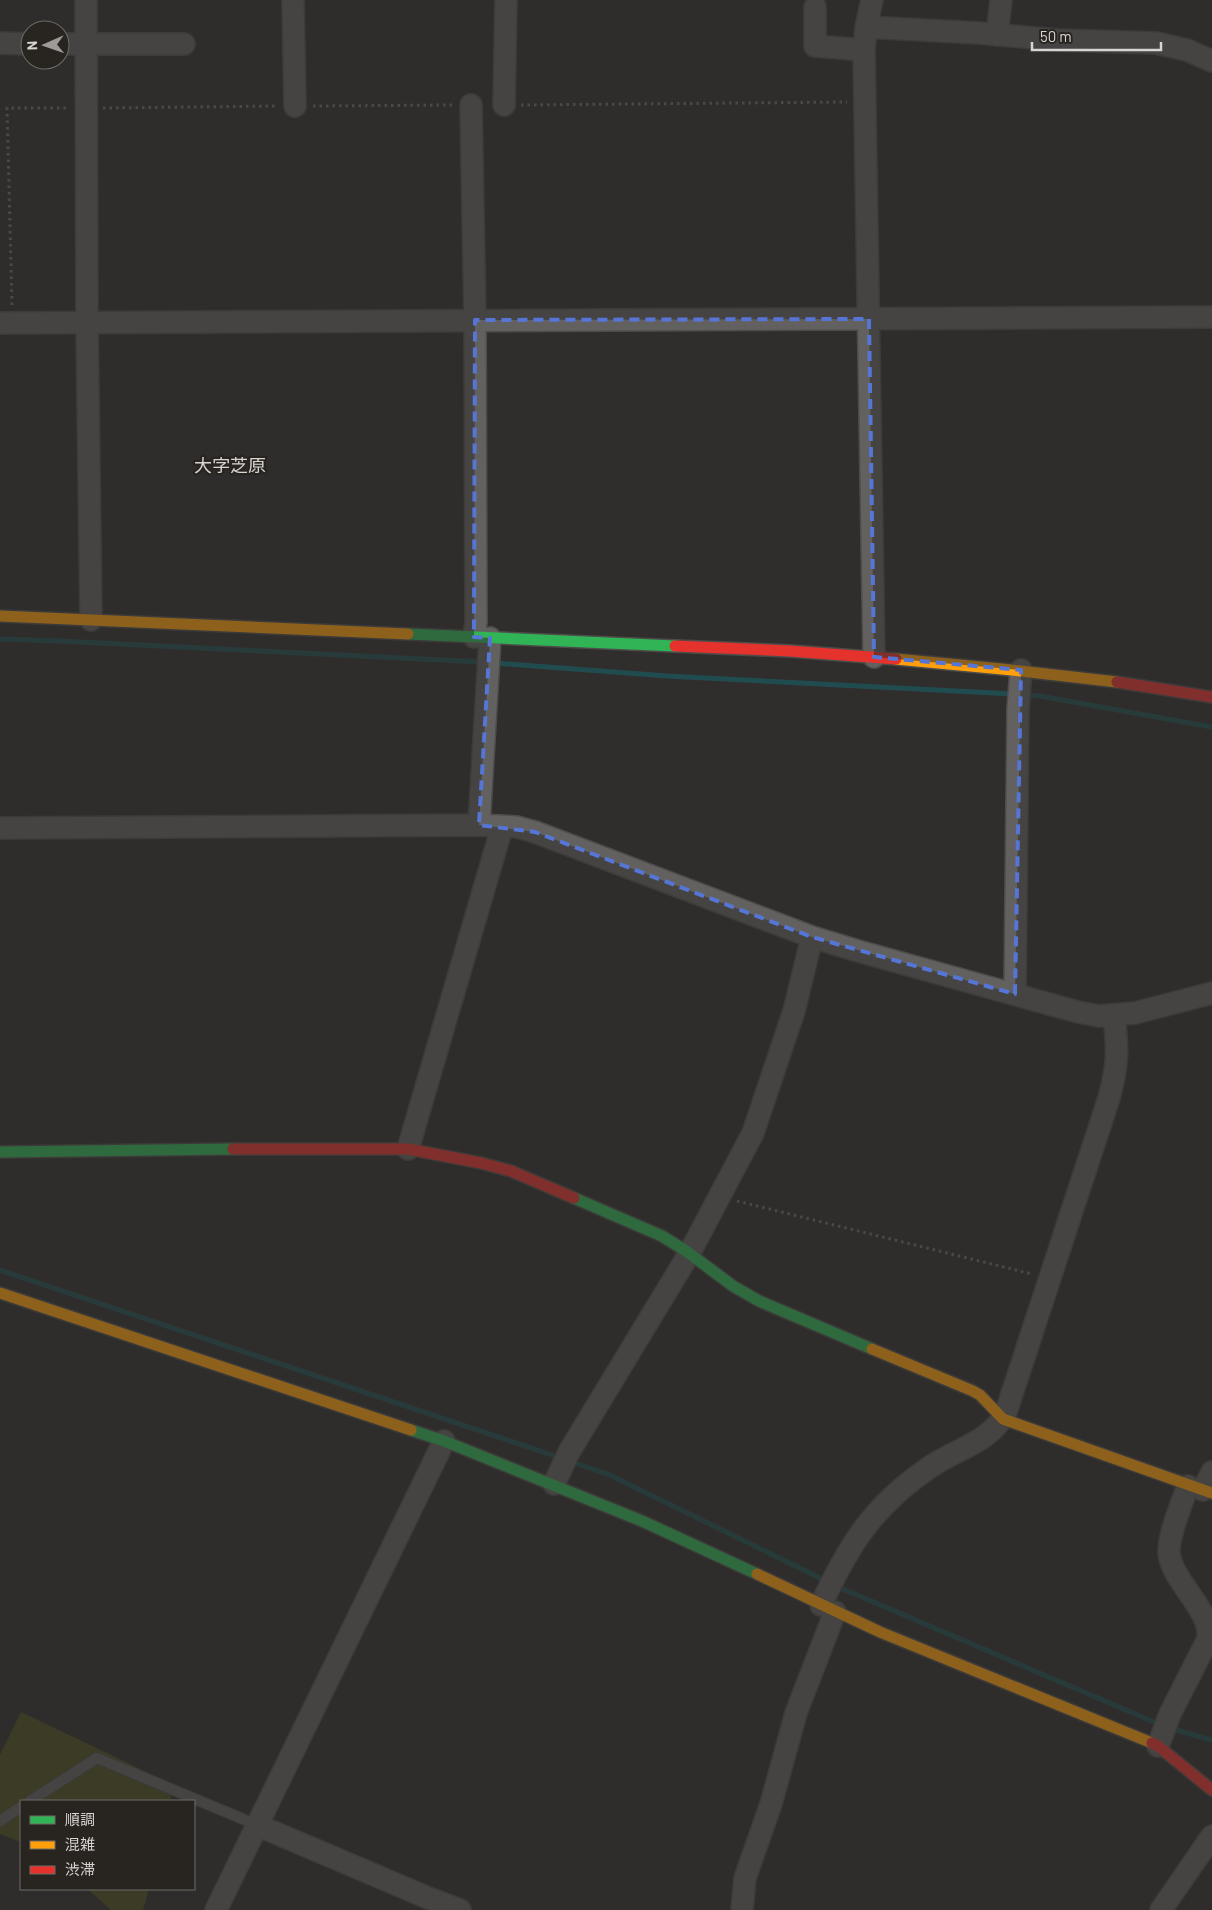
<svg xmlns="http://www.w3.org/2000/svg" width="1212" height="1910" font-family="Barlow,'Noto Sans JP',sans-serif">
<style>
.green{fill:#494c1f}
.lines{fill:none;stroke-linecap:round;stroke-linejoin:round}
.stream{stroke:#214c4f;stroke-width:5}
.lane-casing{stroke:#4d4c4a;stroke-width:12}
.street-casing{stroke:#4d4c4a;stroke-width:24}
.fast-casing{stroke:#4d4c4a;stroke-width:14}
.slow-casing{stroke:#4d4c4a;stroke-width:14}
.jam-casing{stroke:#4d4c4a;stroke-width:14}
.path{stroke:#6b6a68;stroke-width:3;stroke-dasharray:2.5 4;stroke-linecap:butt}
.lane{stroke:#63615f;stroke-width:10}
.street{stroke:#63615f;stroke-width:21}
.fast{stroke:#30b455;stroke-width:11}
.slow{stroke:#ff9f0a;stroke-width:11}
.jam{stroke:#e5322d;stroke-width:11}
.marked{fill:none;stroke:#5576d6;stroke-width:4;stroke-dasharray:10 6;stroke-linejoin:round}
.labels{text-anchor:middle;stroke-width:4.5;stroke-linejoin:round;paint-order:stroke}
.quarter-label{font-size:18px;fill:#d7d4d2;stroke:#282420}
</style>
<rect width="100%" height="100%" fill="#302e2c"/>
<path class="green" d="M21,1712L174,1785L170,1801H21V1842L0,1834V1755Z
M88,1889H149L143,1910H111Z"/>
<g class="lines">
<path class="stream" d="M0,639L59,641L483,662
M494,663L667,676L1014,694
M1023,695L1040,696L1212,727
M0,1270L561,1458
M569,1461L610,1475L826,1581
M836,1586L1161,1725
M1169,1728L1212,1740"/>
<g class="lane-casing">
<path id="lane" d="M30,1801L97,1758L257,1825
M0,1821L21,1807"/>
</g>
<g class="street-casing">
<path id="street" d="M86,0L87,322L91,620
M293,0L295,106
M872,0L866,27L864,50L874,657
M815,7V46L864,50
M866,27L979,33L1057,40L1156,43L1187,50L1212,61
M997,35L1001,0
M0,43L30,44
M60,44H184
M471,105L475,320L476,622L474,637
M504,105L506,0
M0,323L1212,317
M479,825L490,638
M0,828L479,825L517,827L535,832L812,937L858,951L1078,1012L1099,1016L1135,1013L1212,993
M1015,994L1018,708L1021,670
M408,1149L502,827
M554,1484L569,1452L689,1254L753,1133L794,1011L812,937
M1203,1490L1212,1472
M821,1605C849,1544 874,1505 930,1467C956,1449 991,1442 1006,1412L1109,1098C1118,1065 1118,1050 1114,1016
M1158,1746L1170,1714L1208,1639C1212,1610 1172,1582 1169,1553C1168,1536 1182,1502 1188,1486
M257,1825L426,1897L460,1910
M216,1910L444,1441
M742,1910L745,1878L771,1804L796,1713L835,1612
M1161,1910L1212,1836"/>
</g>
<g class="fast-casing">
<path id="fast" d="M408,634L675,646
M0,1152L233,1149
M574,1198L662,1236L686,1251L733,1286L759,1301L872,1349
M411,1430L444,1441L642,1521L757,1574"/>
</g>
<g class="slow-casing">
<path id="slow" d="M0,616L408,634
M896,659L1002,669L1117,682
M0,1293L411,1430
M872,1349L973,1391L980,1395L1003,1419L1212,1493
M757,1574L880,1632L1152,1743"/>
</g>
<g class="jam-casing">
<path id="jam" d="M675,646L790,651L896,659
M1117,682L1212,697
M233,1149H408L481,1163L511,1171L574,1198
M1152,1743L1158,1746L1212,1790"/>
</g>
<path class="path" d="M521,105L847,102
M313,106L454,105
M103,108L277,106
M12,305L7,108H69
M737,1201L1032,1274"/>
<use href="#lane" class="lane"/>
<use href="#street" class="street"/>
<use href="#fast" class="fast"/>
<use href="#slow" class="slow"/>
<use href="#jam" class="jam"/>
</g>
<path d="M0 0H1212V1910H0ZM869,319L874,657L1021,670L1015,994L812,937L535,832L479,825L490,638L474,637L475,320Z" fill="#302e2c" fill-opacity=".55" fill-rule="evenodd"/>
<path class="marked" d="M869,319L874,657L1021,670L1015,994L812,937L535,832L479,825L490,638L474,637L475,320Z"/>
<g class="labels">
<g class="quarter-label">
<text x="230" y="472">大字芝原</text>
</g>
</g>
<rect x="20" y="1800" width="175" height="90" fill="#282420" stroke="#6e6a67"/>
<rect x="30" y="1816" width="25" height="8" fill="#30b455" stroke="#6e6a67"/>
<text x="65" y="1825" font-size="15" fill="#d7d4d2">順調</text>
<rect x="30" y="1841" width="25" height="8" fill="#ff9f0a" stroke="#6e6a67"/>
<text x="65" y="1850" font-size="15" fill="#d7d4d2">混雑</text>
<rect x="30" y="1866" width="25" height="8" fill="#e5322d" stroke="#6e6a67"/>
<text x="65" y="1875" font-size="15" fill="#d7d4d2">渋滞</text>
<g transform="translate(45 45) rotate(268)"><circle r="24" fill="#282420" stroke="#6e6a67"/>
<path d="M0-4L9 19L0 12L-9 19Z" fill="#9d9a98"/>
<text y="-8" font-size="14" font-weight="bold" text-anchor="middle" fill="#d7d4d2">N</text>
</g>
<path d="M1032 42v8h129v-8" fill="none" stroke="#d7d4d2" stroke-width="2.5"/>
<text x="1040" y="42" font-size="15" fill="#d7d4d2" stroke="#282420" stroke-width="4" paint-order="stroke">50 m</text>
</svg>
